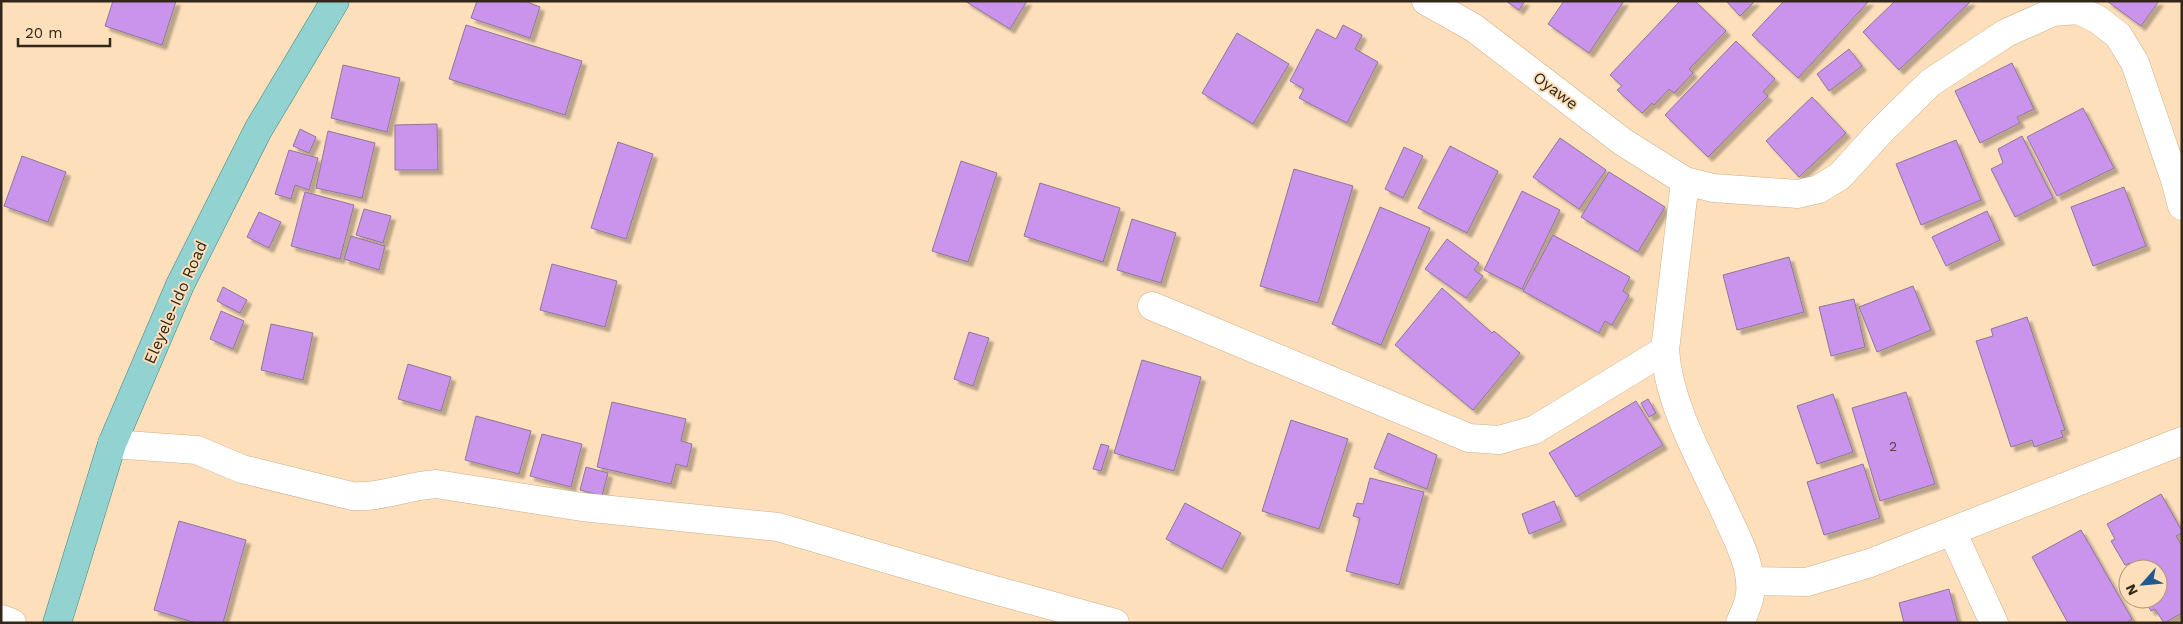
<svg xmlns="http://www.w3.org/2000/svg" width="2183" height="624" font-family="'Work Sans',sans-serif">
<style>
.building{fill:#ca93ec;stroke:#8d789b;filter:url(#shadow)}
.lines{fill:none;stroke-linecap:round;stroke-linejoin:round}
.minor-casing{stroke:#ccaf8c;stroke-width:29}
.major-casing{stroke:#41847c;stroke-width:29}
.minor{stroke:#fff;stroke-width:28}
.major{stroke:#92d3d1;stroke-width:28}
.labels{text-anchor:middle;stroke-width:4;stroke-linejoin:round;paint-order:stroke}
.number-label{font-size:14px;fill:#58424e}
.street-label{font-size:16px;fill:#322719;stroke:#fddfbb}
</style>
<defs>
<filter id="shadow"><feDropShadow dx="4.5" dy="4.5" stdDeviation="1" flood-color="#0004"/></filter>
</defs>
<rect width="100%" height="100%" fill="#fddfbb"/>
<path class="building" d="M113,1H176L162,45L105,26Z
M477,1H525L540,7L530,38L471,18Z
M965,1H1027L1010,29Z
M1506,1H1525L1519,10Z
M1564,1H1624L1589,53L1548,24Z
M1680,1H1695L1726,31L1689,69L1693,73L1674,93L1669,89L1654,105L1652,103L1642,113L1617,90L1622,86L1610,75Z
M1726,1H1755L1740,16Z
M1784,1H1869L1798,78L1752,35Z
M1895,1H1971L1899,70L1863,32Z
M2107,1H2159L2141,26Z
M466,25L582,61L565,115L449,79Z
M1343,25L1362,35L1355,49L1378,62L1347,123L1299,98L1304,89L1290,81L1317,29L1336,39Z
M1237,33L1289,64L1253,124L1202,93Z
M1736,41L1775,79L1763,92L1768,96L1708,157L1665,115Z
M1849,49L1862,66L1829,91L1817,74Z
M2012,63L2034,109L2017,117L2020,123L1980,143L1955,91Z
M343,65L400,78L387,132L331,118Z
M1812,97L1846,133L1799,177L1766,141Z
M2083,108L2114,168L2057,196L2027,137Z
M437,124L438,170H395V125Z
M300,129L316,137L309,153L293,146Z
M328,131L375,143L362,198L316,188Z
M2022,136L2053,198L2015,217L1991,169L2003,163L1998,149Z
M1560,138L1606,170L1579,209L1533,177Z
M1956,140L1981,200L1921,225L1896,164Z
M618,142L653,154L626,239L591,228Z
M1450,146L1498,171L1467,233L1418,208Z
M1404,147L1423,156L1403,198L1385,189Z
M289,150L318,158L309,190L295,185L291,199L275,194Z
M22,156L66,172L48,222L4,206Z
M961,161L997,173L968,262L932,251Z
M1294,169L1353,186L1318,303L1260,286Z
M1609,172L1665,207L1638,252L1581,217Z
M1040,183L1120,208L1103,262L1024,236Z
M2124,187L2146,246L2093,266L2071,207Z
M1522,191L1560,210L1522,289L1484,270Z
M305,192L354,205L340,259L291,246Z
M1380,207L1430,228L1381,345L1332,324Z
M364,209L391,216L383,243L356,235Z
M1987,211L2000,240L1946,266L1932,237Z
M259,212L281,222L269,248L247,237Z
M1132,219L1176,233L1161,283L1117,270Z
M1553,235L1630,277L1623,291L1629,295L1612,325L1605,321L1599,333L1523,291Z
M351,236L385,246L379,270L344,259Z
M1447,239L1479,263L1474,270L1483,276L1466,298L1425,269Z
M1789,257L1804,312L1737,330L1723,275Z
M552,264L617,281L605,327L540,310Z
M1913,286L1931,330L1877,352L1859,307Z
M223,287L247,300L240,313L217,301Z
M1442,288L1492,333L1494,331L1520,353L1473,410L1395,345Z
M1854,299L1865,347L1831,356L1819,307Z
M221,311L244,321L233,349L210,339Z
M2027,317L2065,430L2061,431L2063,437L2034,447L2032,440L2011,447L1976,341L1993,336L1991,329Z
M271,324L313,333L303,380L261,370Z
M969,332L989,338L973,386L954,379Z
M1142,360L1201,377L1174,471L1114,453Z
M408,364L451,377L441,411L398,399Z
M1906,392L1935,484L1880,501L1852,408Z
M1833,394L1853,452L1817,464L1797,406Z
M1648,399L1656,413L1649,417L1641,403Z
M1636,401L1663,445L1576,497L1549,453Z
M612,402L686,419L681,441L692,444L687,467L676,464L671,484L597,467Z
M476,416L531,431L519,474L465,460Z
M1291,420L1348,439L1319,529L1262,511Z
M1388,433L1437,455L1427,489L1374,468Z
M542,434L582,444L571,487L530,476Z
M1101,444L1109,446L1101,471L1093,469Z
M1863,464L1880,518L1824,535L1807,482Z
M586,467L608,473L602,496L580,490Z
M1370,478L1424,492L1399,585L1346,571L1360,518L1353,516L1357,503L1363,504Z
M2161,494L2182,531V533L2176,536L2182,546V613L2164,623L2155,609L2151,611L2144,599H2158V569H2133L2130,563L2125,565L2111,541L2115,539L2107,524Z
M1554,501L1562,521L1529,534L1522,514Z
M1185,503L1241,533L1222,569L1166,539Z
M179,521L246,540L223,623H196L154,610Z
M2081,530L2132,619L2126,623H2068L2032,557Z
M1949,589L1958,623H1904L1899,603Z"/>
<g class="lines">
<g class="minor-casing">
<path id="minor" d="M1426,1L1474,28L1623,142L1685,181L1713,188L1798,194L1819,189L1840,176L1880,132L1930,83L2006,33L2053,12L2078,10L2097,19L2118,35L2135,63L2175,180L2182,206
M1685,181L1665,350C1669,407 1703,463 1726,514C1737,538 1753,567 1750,594C1749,604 1744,613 1740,623
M1152,306L1469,438L1499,440L1534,430L1665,350
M112,444L197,450L242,469L352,496C380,498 407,486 436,484L582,507L778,527L969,583L1115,623
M1952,531L1994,623
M1750,581L1807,582L1870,563L2182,441
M1,619L12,623"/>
</g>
<g class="major-casing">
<path id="major" d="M57,623L112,444L180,285L258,130L335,1"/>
</g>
<use href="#minor" class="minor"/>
<use href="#major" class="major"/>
</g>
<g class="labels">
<g class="number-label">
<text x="1893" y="451">2</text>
</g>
<g class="street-label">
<text transform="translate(1556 90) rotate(37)" y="6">Oyawe</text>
<text transform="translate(175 302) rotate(-66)" y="6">Eleyele-Ido Road</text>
</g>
</g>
<rect width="2183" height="624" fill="none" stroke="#322719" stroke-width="5"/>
<g transform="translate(2143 584) rotate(243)"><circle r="24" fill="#fddfbb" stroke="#ac957a"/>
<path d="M0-4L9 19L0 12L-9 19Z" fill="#225890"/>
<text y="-8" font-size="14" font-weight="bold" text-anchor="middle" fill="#322719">N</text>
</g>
<path d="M18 38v8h92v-8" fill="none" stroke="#322719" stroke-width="2.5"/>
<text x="25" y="38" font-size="15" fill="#322719" stroke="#fddfbb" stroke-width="4" paint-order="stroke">20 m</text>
</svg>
